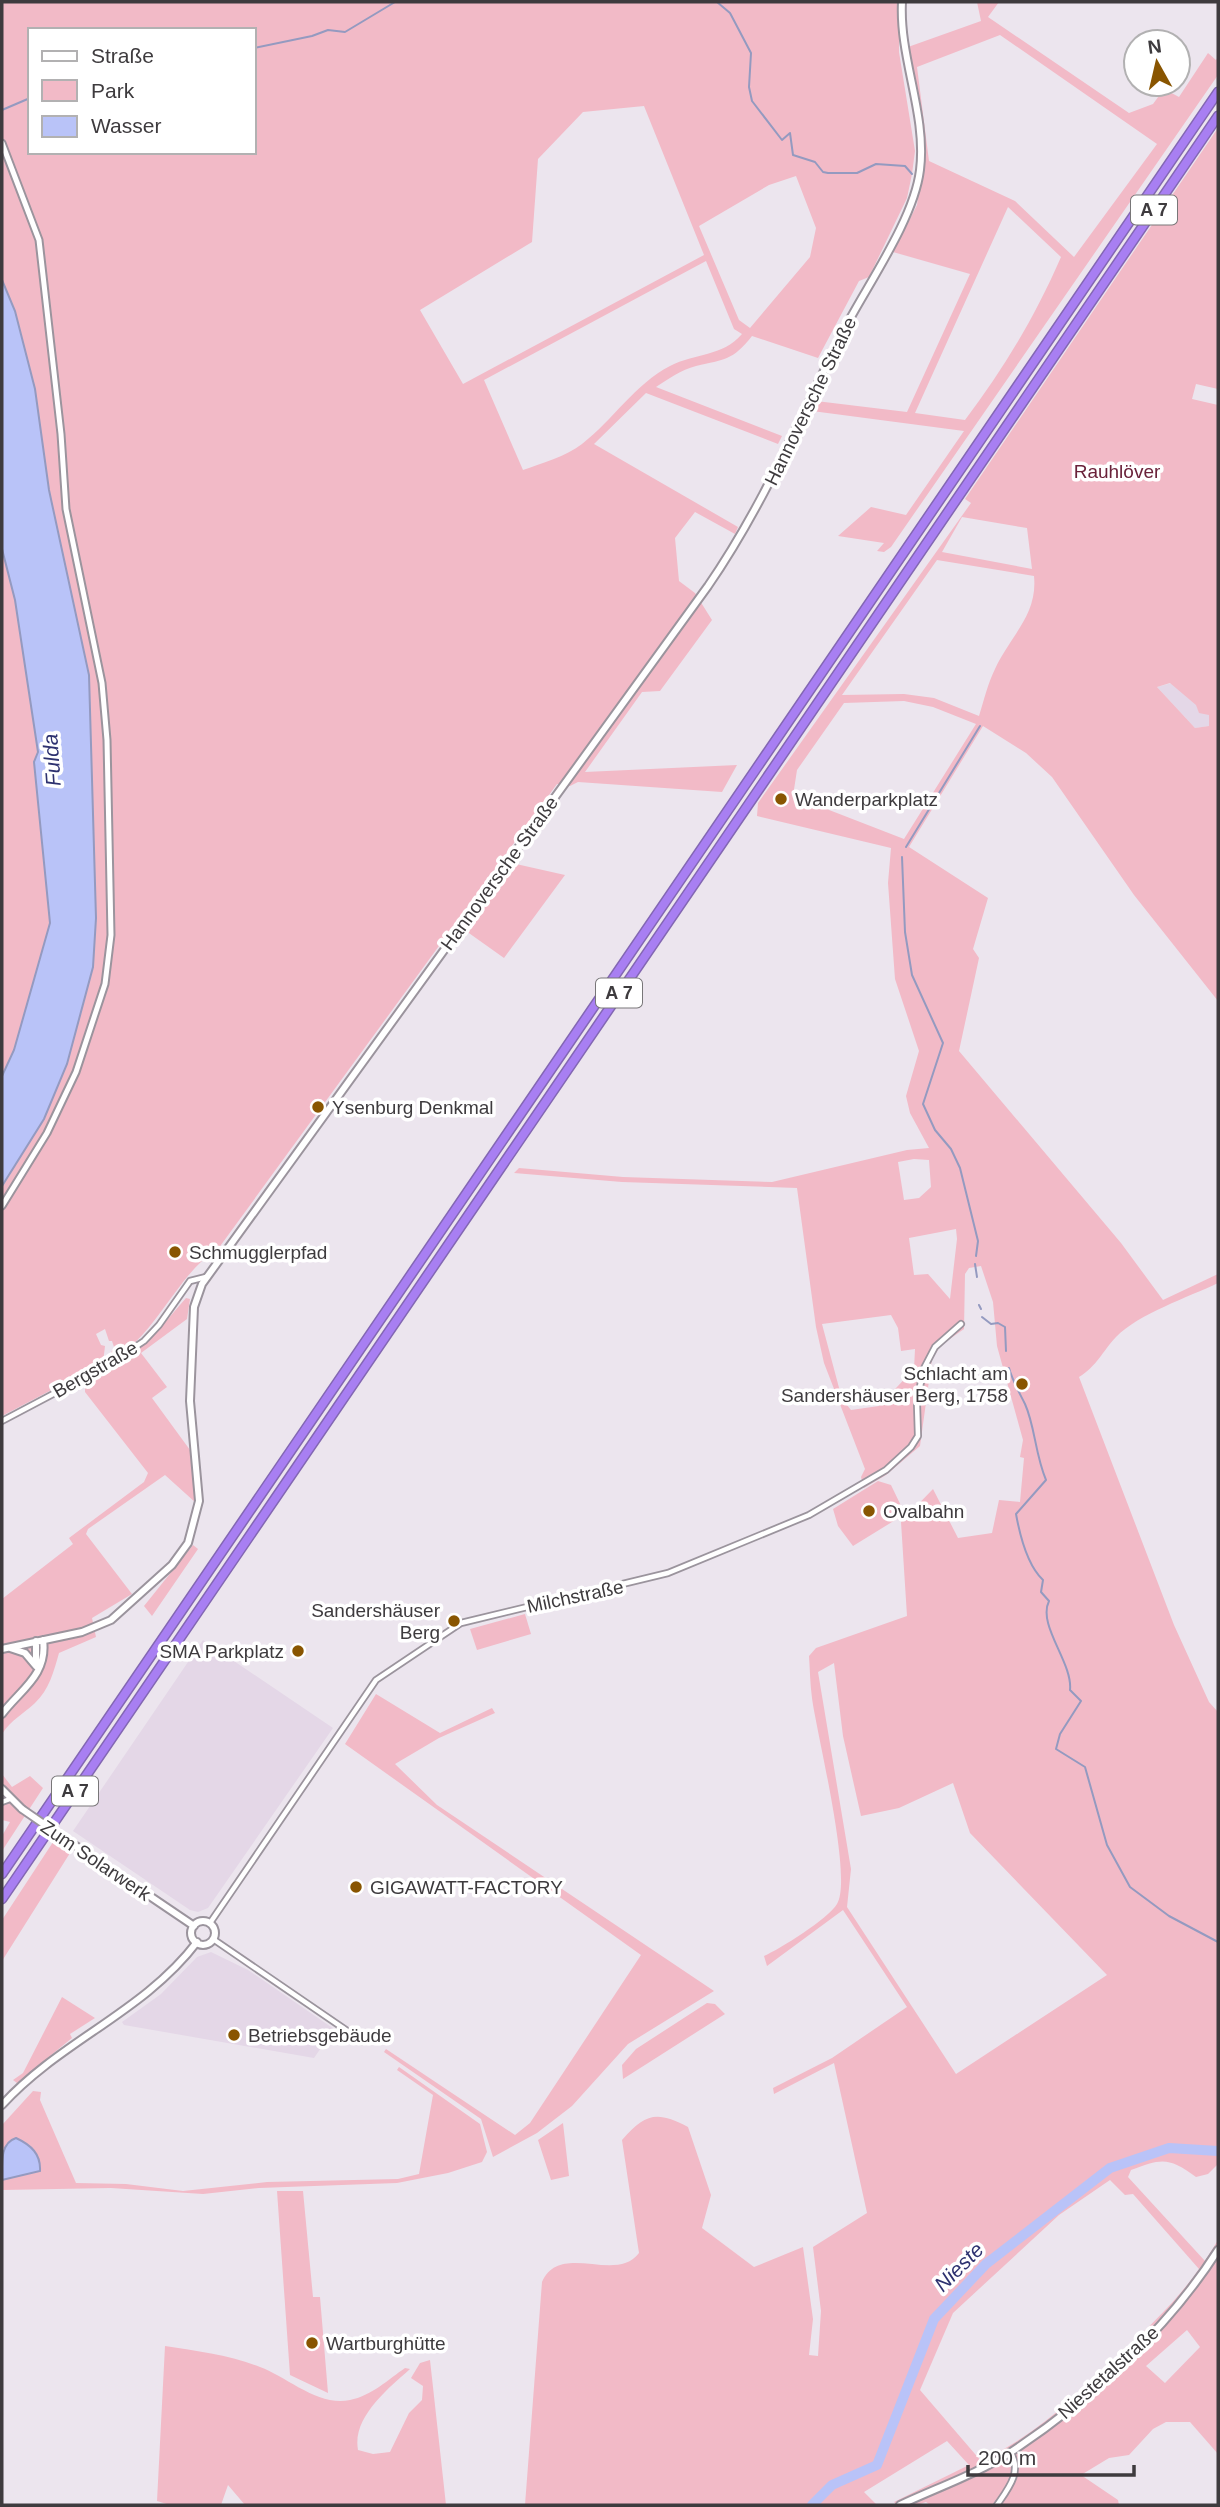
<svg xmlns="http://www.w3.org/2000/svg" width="1220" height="2507" font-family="Arial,sans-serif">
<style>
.built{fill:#e4d7e7}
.green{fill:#f2bac7;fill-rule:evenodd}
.water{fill:#b9c3f8;stroke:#949ac0;stroke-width:2}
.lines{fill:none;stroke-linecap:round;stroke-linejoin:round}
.stream{stroke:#949ac0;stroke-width:2}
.river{stroke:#b9c3f8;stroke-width:10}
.minor-casing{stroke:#9b949d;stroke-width:8}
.tertiary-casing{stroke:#9b949d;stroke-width:9}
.secondary-casing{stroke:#9b949d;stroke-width:10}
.motorway-casing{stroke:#8367b3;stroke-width:11}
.minor{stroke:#fff;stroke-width:4.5}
.tertiary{stroke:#fff;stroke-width:5}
.secondary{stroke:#fff;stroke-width:6}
.motorway{stroke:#a87ff2;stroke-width:8}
.secondary-bridge-casing{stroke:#9b949d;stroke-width:10;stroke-linecap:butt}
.secondary-bridge{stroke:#fff;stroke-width:6}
.poi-dot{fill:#895501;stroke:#fff;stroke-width:2.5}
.labels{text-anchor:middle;stroke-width:7;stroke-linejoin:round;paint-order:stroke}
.shield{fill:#fff;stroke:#787678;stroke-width:2}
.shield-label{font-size:18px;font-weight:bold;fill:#3e3b3e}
.street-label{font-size:19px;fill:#3e3b3e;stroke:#fff}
.park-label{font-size:19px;fill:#6a223a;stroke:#fff}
.poi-label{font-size:19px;fill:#3e3b3e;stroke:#fff;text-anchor:start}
.water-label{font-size:21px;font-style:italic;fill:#2e3270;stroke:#fff}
</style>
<rect width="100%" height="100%" fill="#ece5ee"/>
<path class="built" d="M1172,683L1209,715V726L1195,728L1157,687Z
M203,1640L333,1728L208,1908L198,1912L190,1910L73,1831Z
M211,1952L248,1970L334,2029L314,2058L124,2025L122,2022L161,1994L197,1957Z"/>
<path class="green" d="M2,2H899V52L915,151L912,174L907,198L869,277L859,281L818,358L752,336C732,361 725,359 696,366C681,370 668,379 656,387L782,436L778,444L646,393L594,444L738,527L735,534L695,512L675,538L679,581L695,593L712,620L660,691L642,692L585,772L737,765L722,792L578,782L570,786L557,784L218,1249C176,1273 151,1347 108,1359L114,1347L112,1341H109L105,1329L96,1334L101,1345L105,1346L103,1363L2,1416V1186L10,1175L81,1014L93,967L96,918L89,675L49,490L35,389L15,311L2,280V147L7,156L2,134ZM30,30H254V152H30ZM644,106L704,255L463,384L420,310L532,242L538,159L583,112ZM796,176L816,228L810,257L750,328L739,320L699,226L769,185ZM706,261L734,329L742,334C722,357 695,353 670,366C635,384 613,420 582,444C567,456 540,464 523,470L484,380Z
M977,2H999L988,17L1129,113L1153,104L1164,89L1179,97L1208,53L1216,60L1218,57V75L891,547L884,552L877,551L884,543L838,536L871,507L906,515L964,431L812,411L816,401L907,412L970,274L893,252L917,205L923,158L908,47L981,21ZM1000,35L1157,144L1074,257L1015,201L929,161L917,67ZM1008,207L1061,257C1035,317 1004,368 965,420L915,413Z
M1218,128V389L1196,384L1192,399L1218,405V1001L1134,895L1052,777L1026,753L983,726L909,847L988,898L973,949L979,958L959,1051L1121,1243L1163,1300L1218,1274V1283C1189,1297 1138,1314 1116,1337C1102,1352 1097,1366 1079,1377L1174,1625L1209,1702L1218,1712V2164L1208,2174L1196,2177C1169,2157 1162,2158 1131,2170L1128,2177L1205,2261L1218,2240V2454L1190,2422H1166L1153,2429L1129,2455L1109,2458L1081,2475L1118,2500L1119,2505H930L926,2502L917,2505H897L894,2502L969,2465L947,2441L864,2492L877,2505H525L542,2282C560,2241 616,2284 639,2253L622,2140C645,2114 656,2110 688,2127L711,2195L702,2228L754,2267L803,2247L813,2319L809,2355L818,2356L821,2311L813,2247L867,2213L834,2063L774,2094L773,2088L832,2058L907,2007L843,1910L767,1966L764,1956C780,1949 828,1919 837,1904C853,1878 817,1735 812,1698C810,1684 810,1670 809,1656L816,1648L907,1616L901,1522L933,1489L958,1538L992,1533L999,1500L1020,1502L1024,1458L1020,1457L1023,1440L997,1346L993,1302L981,1266L969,1268L965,1274L964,1329L941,1345L932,1359L920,1446L886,1475L864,1488L861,1477L865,1469L824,1363L816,1327L797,1188L622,1182L514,1173L519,1168L623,1177L772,1182L907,1150L929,1148L910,1113L906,1096L919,1051L895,979L888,883L891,848L757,816L758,803L971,503L965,499ZM962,517L1027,528L1032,569L942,552ZM937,560L1034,576C1038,615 1010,636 995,669C988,683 984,700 979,716L934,698L904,694L842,695ZM1170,683L1196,705L1199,713L1209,715V726L1195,728L1157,687ZM904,701L933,707L976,724L904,839L793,796L797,770L844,703ZM914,1159L929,1160L931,1187L919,1198L904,1200L898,1162ZM956,1229L957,1239L950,1299L928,1274L914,1275L909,1238ZM891,1315L898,1328L901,1351L915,1349L914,1369L879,1406L851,1410L842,1399L822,1324ZM834,1663L843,1736L861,1816L899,1808L953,1783L970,1833L1107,1975L956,2074L847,1907L851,1869L818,1672ZM1110,2180L1125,2195L1133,2194L1199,2269C1178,2299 1153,2323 1126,2349C1082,2391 1037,2435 981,2461L920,2390L953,2313L1059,2215ZM1187,2330L1200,2347L1165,2383L1146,2366Z
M2,549L15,600L38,752L34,763L50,923L14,1050L2,1076Z
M516,864L565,875L504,958L466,931Z
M186,1298L190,1299L187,1319L141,1353L167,1387L152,1398L190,1450L196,1503L165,1475L88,1529L86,1534L132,1594L92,1618L96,1637L59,1653C54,1671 49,1690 35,1703C22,1715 12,1719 2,1734V1599L73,1544L69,1538L144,1482L148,1473L85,1392V1380L116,1365L148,1342Z
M878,1481L891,1485L905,1514L853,1546L838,1526L833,1509Z
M193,1545L198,1549L152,1616L144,1606Z
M525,1614L531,1634L477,1650L470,1629Z
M376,1694L440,1733L492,1708L495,1713L439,1738L395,1764L437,1805L714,1991L628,2044L572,2106L537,2133L493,2157L481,2119L384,2052L386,2049L515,2135L530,2123L641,1955L345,1744Z
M2,1774L12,1787L30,1776L43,1788L2,1851V1836L10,1822L2,1820Z
M55,1839L70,1853L2,1961V1920Z
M62,1997L95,2018L70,2034L72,2038L17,2083L13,2080L23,2073Z
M707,2003L715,2004L725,2014L623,2079L622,2065L636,2049Z
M399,2067L480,2124L487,2152L482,2162L448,2173L397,2183L259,2188L203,2194L111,2188L2,2190V2180L39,2171L40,2162L2,2148V2125L33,2091L41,2092L40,2100L76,2183L126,2184L183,2191L267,2182L398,2179L419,2174L433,2095L397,2070Z
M563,2123L569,2176L551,2180L538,2140Z
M277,2191H303L313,2297H320L328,2393L290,2375Z
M165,2346C197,2351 230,2355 260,2367C287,2377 319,2407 350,2400C371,2396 389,2379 405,2368L410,2369C389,2388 352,2417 358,2450L373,2454L390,2452L409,2413L422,2400L423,2386L411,2378L420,2363L430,2360L446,2505H245L228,2485L221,2505H170L157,2501Z"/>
<path class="water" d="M2,280L15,311L35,389L49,490L89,675L96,918L93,967L67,1064L44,1119L2,1186V1076L14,1050L50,923L34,762L38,752L15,600L2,549Z
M16,2138C31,2145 41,2154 40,2171L2,2180C2,2163 0,2143 16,2138Z"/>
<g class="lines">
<path class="stream" d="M717,2L730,13L751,53L749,87L752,101L782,140L790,133L793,155L815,162L823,172L828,173H857L876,164L905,166L912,174
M254,48L312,36L328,30L345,32L395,2
M2,110L30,98
M906,847L980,726
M902,857L905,932L912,975L943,1043L923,1104L935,1130L951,1149L960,1168L978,1241L976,1256
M975,1264L977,1277
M979,1305L981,1309
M982,1317L991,1324L998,1323L1005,1327L1006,1351
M1009,1368C1013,1382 1019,1392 1025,1404C1035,1426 1035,1454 1046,1480L1016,1514C1020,1536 1027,1565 1043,1580L1041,1592L1049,1601C1037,1625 1073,1663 1070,1690L1081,1701L1060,1734L1056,1749L1085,1767L1107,1845L1130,1887L1169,1916L1218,1942"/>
<path class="river" d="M812,2505L832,2485L877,2465L934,2319L986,2264L1110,2168L1169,2148L1218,2151"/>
<g class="minor-casing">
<path id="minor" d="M2,1421L108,1365L144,1341L159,1325L190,1281L206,1277
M2,1802L10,1799
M210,1923L376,1680L461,1623L668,1573L809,1515L886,1470L911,1447L918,1436L917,1404L923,1370L935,1347L961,1324
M213,1939L362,2041
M997,2505C1008,2489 1023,2471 1010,2452"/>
</g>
<g class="tertiary-casing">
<path id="tertiary" d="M2,143L39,240L61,434L66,509L102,683L107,740L111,935L105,984L76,1072L47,1133L2,1206"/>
</g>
<g class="secondary-casing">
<path id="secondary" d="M10,1648L25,1653L36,1666
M2,1649L82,1632L111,1620L172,1565L188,1543L199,1501L190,1401L194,1307L202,1284L708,586C764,505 801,415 845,328C868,284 914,219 920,170C927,114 899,58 902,2
M36,1665V1641
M2,1714C20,1690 48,1675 43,1640
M2,1789L22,1809
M64,1838L194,1926
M191 1933a12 12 0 1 1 24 0a12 12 0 1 1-24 0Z
M2,2105C60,2041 144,2012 197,1942
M900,2505C936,2488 977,2474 1011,2452C1091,2399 1167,2330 1218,2250"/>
</g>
<g class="motorway-casing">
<path id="motorway" d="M2,1874L1218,92
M2,1899L1218,116"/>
</g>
<use href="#minor" class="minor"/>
<use href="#tertiary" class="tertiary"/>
<use href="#secondary" class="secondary"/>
<use href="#motorway" class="motorway"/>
<g class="secondary-bridge-casing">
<path id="secondary-bridge" d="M22,1809L64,1838"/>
</g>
<use href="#secondary-bridge" class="secondary-bridge"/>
</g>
<g class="poi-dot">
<circle cx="781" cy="799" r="7"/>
<circle cx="318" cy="1107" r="7"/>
<circle cx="175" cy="1252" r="7"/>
<circle cx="1022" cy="1384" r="7"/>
<circle cx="869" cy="1511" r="7"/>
<circle cx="454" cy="1621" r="7"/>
<circle cx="298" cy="1651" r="7"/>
<circle cx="356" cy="1887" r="7"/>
<circle cx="234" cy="2035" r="7"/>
<circle cx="312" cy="2343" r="7"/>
</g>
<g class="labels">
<g class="shield">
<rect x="1131" y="195.5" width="46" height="29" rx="5"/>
<rect x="596" y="978.5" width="46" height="29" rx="5"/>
<rect x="52" y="1776.5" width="46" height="29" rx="5"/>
</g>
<g class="shield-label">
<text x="1154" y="216">A 7</text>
<text x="619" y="999">A 7</text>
<text x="75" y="1797">A 7</text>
</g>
<g class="street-label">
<text transform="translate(810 401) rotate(-64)" y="7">Hannoversche Straße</text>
<text transform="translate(499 873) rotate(-54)" y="7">Hannoversche Straße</text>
<text transform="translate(95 1369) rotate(-30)" y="7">Bergstraße</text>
<text transform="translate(575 1596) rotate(-12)" y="7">Milchstraße</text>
<text transform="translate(96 1860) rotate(34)" y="7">Zum Solarwerk</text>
<text transform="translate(1108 2372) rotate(-42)" y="7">Niestetalstraße</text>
</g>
<g class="park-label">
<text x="1117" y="478">Rauhlöver</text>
</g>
<g class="poi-label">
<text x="795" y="806">Wanderparkplatz</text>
<text x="332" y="1114">Ysenburg Denkmal</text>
<text x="189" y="1259">Schmugglerpfad</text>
<text x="1008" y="1380" text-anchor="end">Schlacht am<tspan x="1008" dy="22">Sandershäuser Berg, 1758</tspan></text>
<text x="883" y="1518">Ovalbahn</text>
<text x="440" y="1617" text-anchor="end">Sandershäuser<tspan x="440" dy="22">Berg</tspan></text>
<text x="284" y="1658" text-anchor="end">SMA Parkplatz</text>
<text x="370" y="1894">GIGAWATT-FACTORY</text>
<text x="248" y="2042">Betriebsgebäude</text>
<text x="326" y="2350">Wartburghütte</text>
</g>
<g class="water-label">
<text transform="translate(52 760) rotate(-94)" y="7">Fulda</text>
<text transform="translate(959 2267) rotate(-45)" y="7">Nieste</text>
</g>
</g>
<rect width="1220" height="2507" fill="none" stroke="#3e3b3e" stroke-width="7"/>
<rect x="28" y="28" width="228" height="126" fill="#ffffff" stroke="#b2b1b2" stroke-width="2"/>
<rect x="42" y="51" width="35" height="10" fill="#ffffff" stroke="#b2b1b2" stroke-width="2"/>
<text x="91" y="63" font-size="21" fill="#3e3b3e">Straße</text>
<rect x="42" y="80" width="35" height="21" fill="#f2bac7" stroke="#b2b1b2" stroke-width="2"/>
<text x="91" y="98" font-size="21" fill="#3e3b3e">Park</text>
<rect x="42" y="116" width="35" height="21" fill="#b9c3f8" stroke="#b2b1b2" stroke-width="2"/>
<text x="91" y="133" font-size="21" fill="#3e3b3e">Wasser</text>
<g transform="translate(1157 63) rotate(352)"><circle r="33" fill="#ffffff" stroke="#b2b1b2" stroke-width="2"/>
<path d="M0-5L12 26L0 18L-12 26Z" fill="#895501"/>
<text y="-10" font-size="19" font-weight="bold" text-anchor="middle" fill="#3e3b3e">N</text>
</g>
<path d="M968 2465v10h166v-10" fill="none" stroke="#3e3b3e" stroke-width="3.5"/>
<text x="978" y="2465" font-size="21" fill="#3e3b3e" stroke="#ffffff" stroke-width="5" paint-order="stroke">200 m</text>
</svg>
